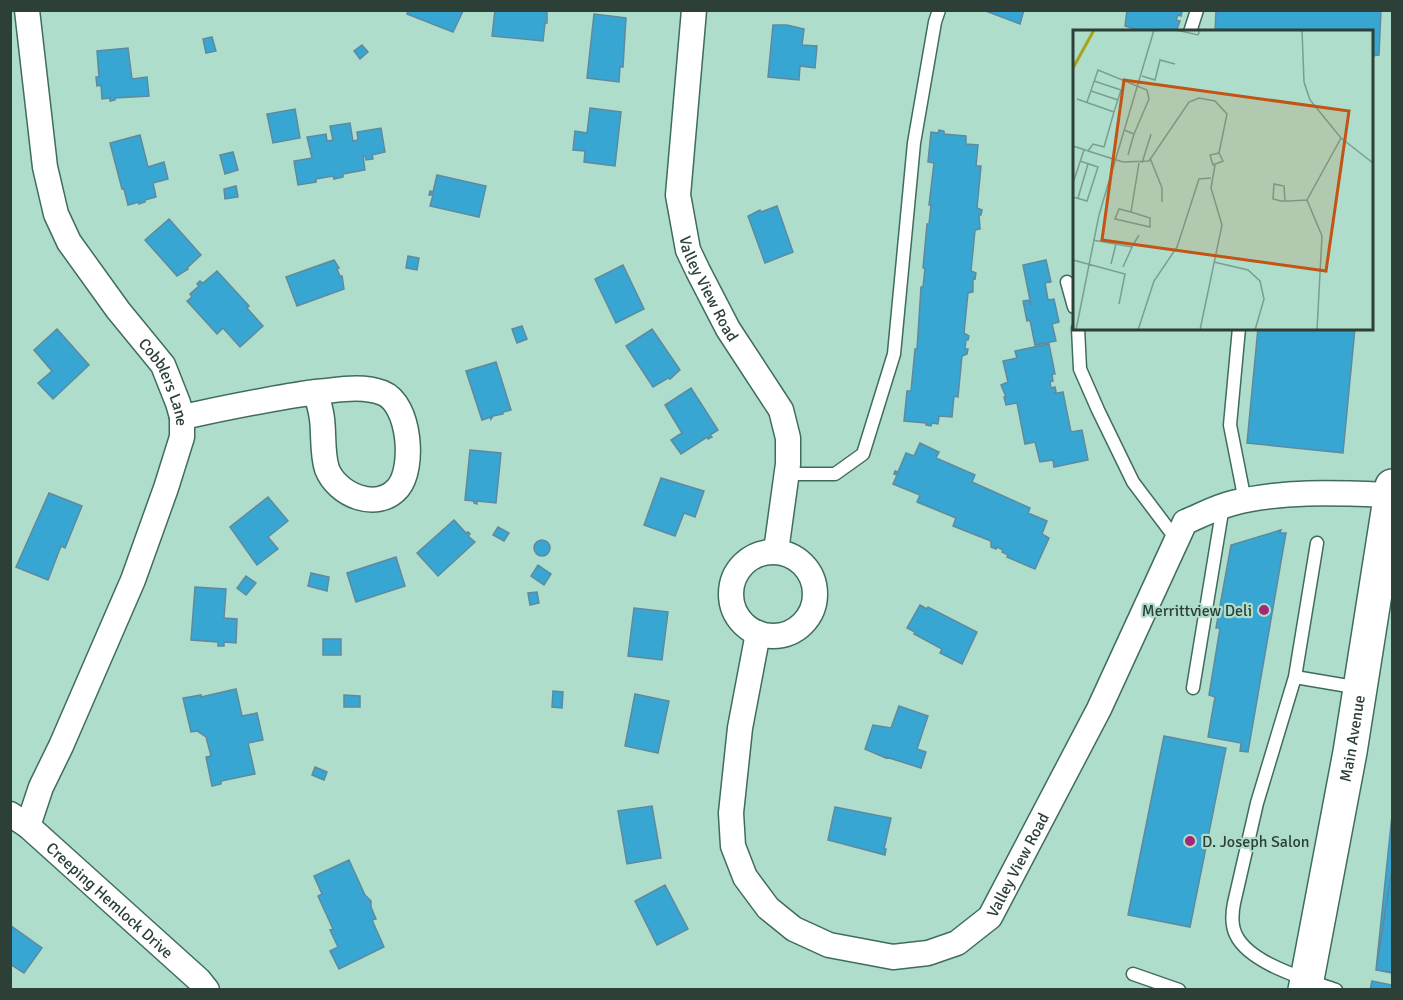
<svg xmlns="http://www.w3.org/2000/svg" width="1403" height="1000" font-family="Signika,sans-serif">
<style>
.building{fill:#37a6d2;stroke:#5f8a9e;stroke-width:1.5}
.lines{fill:none;stroke-linecap:round;stroke-linejoin:round}
.lane-casing{stroke:#406c5c;stroke-width:15}
.street-casing{stroke:#406c5c;stroke-width:27}
.primary-casing{stroke:#406c5c;stroke-width:36}
.lane{stroke:#fff;stroke-width:12}
.street{stroke:#fff;stroke-width:24}
.primary{stroke:#fff;stroke-width:33}
.poi-dot{fill:#a82774;stroke:#aeddcb;stroke-width:2}
.labels{text-anchor:middle;stroke-width:4.5;stroke-linejoin:round;paint-order:stroke}
.street-label{font-size:16px;fill:#2c4038;stroke:#aeddcb}
.poi-label{font-size:16px;fill:#2c4038;stroke:#aeddcb;text-anchor:end}
.inset-river{fill:none;stroke:#a6a418;stroke-width:3}
.inset-road{fill:none;stroke:#7a9e90;stroke-width:1.5}
.view{fill:#c25415;fill-opacity:0.15;stroke:#c25415;stroke-width:3}
.inset-edge{fill:none;stroke:#2c4038;stroke-width:3}
</style>
<rect width="100%" height="100%" fill="#aeddcb"/>
<path class="building" d="M408,10H461L463,11L453,32L407,14Z
M495,10H547V23H545L543,41L492,36Z
M983,10H1024L1020,24Z
M1127,10H1182V12L1181,16L1178,15L1176,20L1180,21L1176,32H1143L1125,26Z
M1216,10H1381L1379,55L1372,56V32H1215Z
M594,14L626,18L623,67H620L619,82L587,78Z
M773,25H787L804,29L802,45L817,46L815,68L800,66L799,80L768,77Z
M212,37L216,51L206,53L203,39Z
M362,45L368,52L360,59L354,51Z
M128,48L132,79L147,77L149,96L115,98V100L110,101V98L102,99L101,85L97,86L96,77H99L97,51Z
M590,108L621,112L615,166L584,162L585,151L573,150L575,131L587,133Z
M295,109L300,138L273,143L267,114Z
M350,123L353,141L358,140L357,132L381,128L385,152L372,155L373,159L366,160L365,156H363L365,170L343,174V177L334,179L333,176L316,179V182L298,185L294,161L312,158L307,137L326,134L327,141L333,140L330,126Z
M939,130L944,131V134L966,136V144L978,145L976,166H981L977,208L982,210L981,215H979L980,229L975,230L971,271L976,273L975,279L973,278V292L968,293L964,333L969,336L968,340H966L965,349H968L967,354L962,356L958,397L954,396L952,417L939,416L938,424L932,423L931,426L926,425V423L904,421L907,391H911L915,349H917L921,287H923L925,268H923L927,224H929L931,205H929L934,163L928,162L931,132L938,133Z
M140,135L148,167L164,162L168,179L153,183L156,197L145,200V202L139,204V202L128,205L124,189H122L110,143Z
M233,152L238,170L225,174L220,155Z
M437,175L486,186L479,217L430,206L433,195H429L430,191L433,192Z
M236,186L238,197L225,199L224,189Z
M777,206L793,252L765,263L748,216L760,210L761,212Z
M169,219L201,255L187,268L188,269L177,276L145,240Z
M408,256L419,258L417,270L406,268Z
M334,260L339,268L337,269L340,276H342L344,289L297,306L286,277Z
M1046,260L1051,282L1045,283L1048,300L1054,299L1059,322L1052,324L1056,341L1035,345L1030,320L1027,321L1023,301L1028,300L1031,305L1023,265Z
M623,265L644,309L616,323L595,279Z
M217,271L249,306L247,308L263,326L240,347L223,328L217,334L187,301L192,297L190,294L199,286L197,284L200,281L203,283Z
M522,326L527,339L517,343L512,329Z
M1258,328H1355L1343,453L1247,443Z
M57,329L89,365L53,399L38,383L52,371L34,350Z
M652,329L680,370L670,379L668,378L653,387L626,346Z
M1049,344L1055,374H1052L1053,381L1050,382L1051,388L1055,387L1056,392L1053,394L1063,392L1071,432L1082,430L1088,460L1054,467L1053,460L1040,462L1035,442L1025,444L1017,403L1006,405L1004,397H1006L1001,385L1008,382L1003,361L1017,358L1015,351Z
M496,362L511,410L503,412V414L493,416L491,419V417L482,420L466,371Z
M691,388L718,430L710,435L712,437L708,439L707,437L681,454L671,440L682,433L665,405Z
M920,443L939,452L936,458L975,475L972,482L1030,508L1028,513L1047,521L1042,534L1049,538L1035,569L1007,557L1008,555L1002,552L1003,550L997,547L996,549L991,547V541L953,526L956,518L917,502L920,495L893,484L897,475L894,474L895,471L898,472L906,453L914,456Z
M470,450L501,453L496,503L477,501V504L474,503V501L465,500Z
M661,478L704,491L695,517L684,513L675,536L644,525Z
M49,493L82,506L65,548L61,546L48,580L16,567Z
M268,497L288,521L268,537L278,549L257,565L230,527Z
M454,520L466,533L468,532L470,534L468,536L475,542L438,576L417,553Z
M498,527L509,533L504,541L493,535Z
M1281,530L1280,533H1286L1248,752L1240,751L1241,743L1208,737L1215,697L1209,695L1220,628H1216L1231,545Z
M534 548a8 8 0 1 1 16 0a8 8 0 1 1-16 0Z
M396,557L405,586L356,602L347,573Z
M538,565L551,574L544,585L531,576Z
M311,573L329,577L327,591L308,586Z
M246,576L256,583L246,595L237,588Z
M195,587L226,589L224,618L237,619L236,643L224,642V646H218V642L191,640Z
M537,592L539,603L530,605L528,593Z
M920,605L927,609L928,607L977,632L962,664L940,653L942,649L914,634L915,632L907,628Z
M634,608L668,612L662,660L628,656Z
M323,639H341V655H323Z
M236,689L242,716L257,713L263,740L248,743L255,774L221,781V784L212,786L206,757L211,756L206,737L197,731L191,732L183,698L201,695V697Z
M553,691L563,692L562,708L552,707Z
M635,694L669,701L658,753L625,746Z
M344,695L360,696V707H344Z
M899,706L928,716L917,749L926,752L921,768L886,757V758L865,749L873,725L891,728Z
M1164,736L1226,748L1190,927L1128,915Z
M315,767L327,772L324,780L312,775Z
M652,806L661,858L627,864L618,811Z
M835,807L891,818L884,849H886L885,855L828,840Z
M1392,815V973L1376,970Z
M349,860L365,895L371,901V907L376,919L372,920L384,947L339,969L330,951L338,947L330,930L333,929L318,896L322,894L314,876Z
M1392,869V972L1376,970Z
M665,885L688,929L657,945L635,901Z
M10,925L42,948L24,973L10,964Z
M1372,981L1392,985V990H1370Z"/>
<g class="lines">
<g class="lane-casing">
<path id="lane" d="M1190,32L1197,10
M1067,282L1074,307
M1078,328L1080,369L1098,410L1133,482L1176,539
M1239,328L1230,425L1245,501
M786,474H835L863,454L894,354L914,143L935,22L939,10
M1295,677L1317,543
M1193,688L1223,506
M1133,974L1179,990
M1336,990C1306,979 1250,964 1236,935C1231,925 1232,913 1234,903L1257,803L1295,677L1360,688"/>
</g>
<g class="street-casing">
<g id="street">
<path id="s1" d="M27,10L45,167L56,214L69,242L118,310L163,365L178,403L182,417V437L166,488L133,580L61,746L41,787L28,826"/>
<path id="s2" d="M694,10L678,195L688,250L698,271L728,329L781,410L788,438V464L776,551"/>
<path d="M182,417C226,408 271,398 316,392C339,390 361,385 383,393C410,404 415,468 398,488C377,512 337,495 327,469C322,454 324,435 322,419C321,410 318,401 316,392"/>
<circle cx="773" cy="594" r="42"/>
<path id="s3" d="M758,633L740,728L731,813L733,846L745,877L768,908L794,929L829,945L893,957L928,953L957,943L990,917L1099,709L1185,522C1200,516 1216,507 1233,503C1284,490 1339,493 1391,495"/>
<path id="s4" d="M10,814L28,826L199,980L207,990"/>
</g>
</g>
<g class="primary-casing">
<g id="primary">
<path id="s5" d="M1305,990L1350,752L1392,486"/>
</g>
</g>
<use href="#lane" class="lane"/>
<use href="#street" class="street"/>
<use href="#primary" class="primary"/>
</g>
<g class="poi-dot">
<circle cx="1264" cy="610" r="6"/>
<circle cx="1190" cy="841" r="6"/>
</g>
<g class="labels">
<g class="street-label">
<text dy="6" stroke="none"><textPath href="#s2" startOffset="285">Valley View Road</textPath></text>
<text dy="6" stroke="none"><textPath href="#s1" startOffset="408">Cobblers Lane</textPath></text>
<text dy="6" stroke="none"><textPath href="#s5" startOffset="256">Main Avenue</textPath></text>
<text dy="6" stroke="none"><textPath href="#s3" startOffset="591">Valley View Road</textPath></text>
<text dy="6" stroke="none"><textPath href="#s4" startOffset="132">Creeping Hemlock Drive</textPath></text>
</g>
<g class="poi-label">
<text x="1252" y="616">Merrittview Deli</text>
<text x="1202" y="847" text-anchor="start">D. Joseph Salon</text>
</g>
</g>
<g transform="translate(1073 30)">
<rect width="300" height="300" fill="#aeddcb"/>
<path class="inset-river" d="M0,38L21,0"/>
<path class="inset-road" d="M103,0L125,5L127,0M229,0L231,52L237,70L268,108L300,133M69,46L82,50L87,30L102,34M21,51L48,60L41,82M18,61L45,70M4,69L41,82L31,117L20,114L15,121M14,72L25,40L74,60L76,69L61,104L51,100M0,116L40,129M15,121L50,132L76,131L116,72L126,68L142,71L154,84L146,123L150,131L140,135L137,125L146,123M55,125L61,104M77,128L89,158V172M69,133L78,104M0,153L11,120M0,167L14,171L25,137L7,131M5,168L15,134M212,171L211,156L201,154L200,169L208,171H216L234,170M58,182L77,188V197L42,189L46,179L58,182L66,133M20,210L59,217L66,205M0,230L52,244L46,274M141,232L175,240L187,251L191,269L182,300M38,234L43,214M50,237L59,217M3,300L26,185L81,0M65,300L81,251L104,217L126,149L138,148M127,300L149,195L138,158L142,135M244,300L249,206L234,170L268,108"/>
<path class="view" d="M51,50L276,81L253,241L29,210Z"/>
<rect width="300" height="300" class="inset-edge"/>
</g>
<rect width="1403" height="1000" fill="none" stroke="#2c4038" stroke-width="24"/>
</svg>
